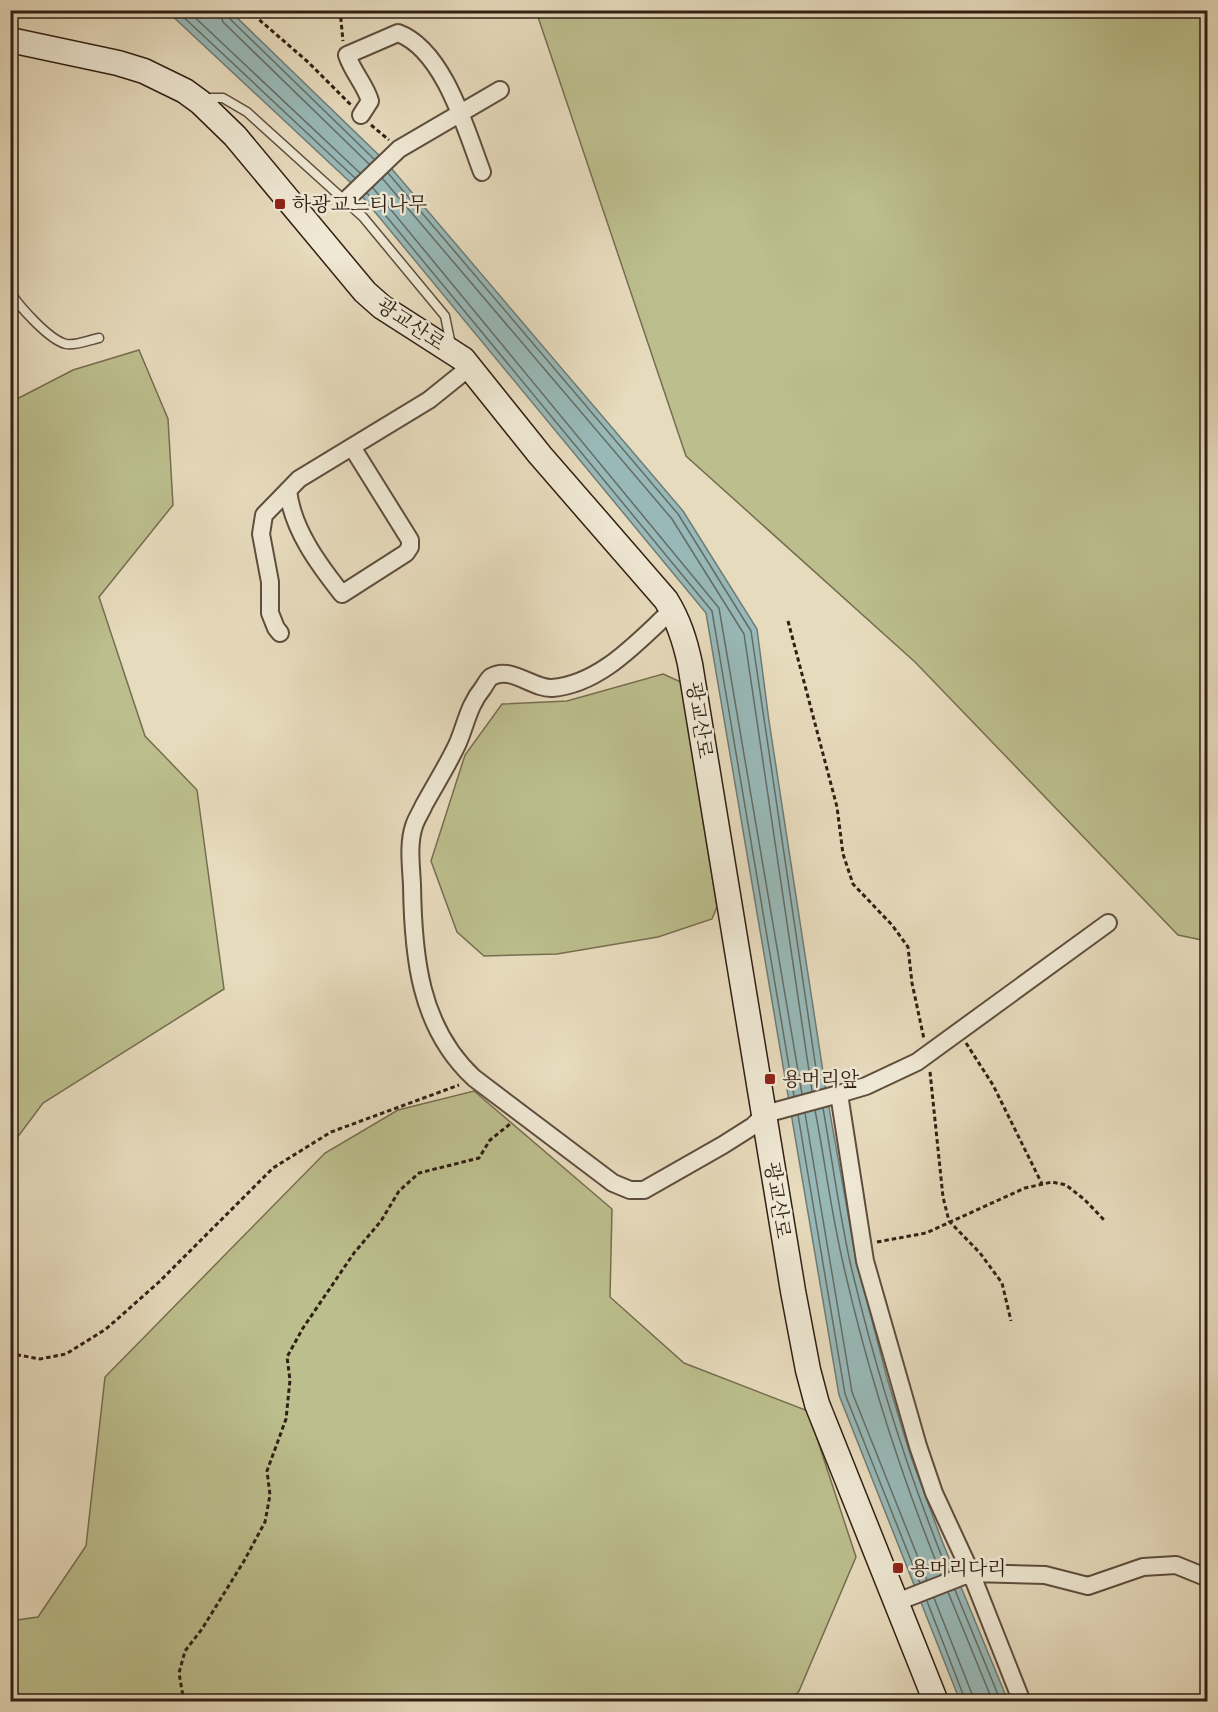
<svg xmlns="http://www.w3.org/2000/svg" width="1218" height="1712" font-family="'Libre Caslon Text','Noto Serif KR',serif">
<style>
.green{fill:#bcbe8d;stroke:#766e50;stroke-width:1.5}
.water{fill:#98b9b8;stroke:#6f7b76;stroke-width:1.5}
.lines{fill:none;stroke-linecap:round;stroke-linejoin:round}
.shore{stroke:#646c66;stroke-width:1.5}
.lane-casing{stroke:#5e4e3e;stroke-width:11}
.street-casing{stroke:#5e4e3e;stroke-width:20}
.secondary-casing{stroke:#311f14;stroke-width:27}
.path{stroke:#311f14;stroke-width:3;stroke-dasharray:4.5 3;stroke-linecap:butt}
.lane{stroke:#efe8d4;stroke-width:8}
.street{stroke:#efe8d4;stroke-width:16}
.secondary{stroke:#efe8d4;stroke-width:24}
.poi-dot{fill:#8f2418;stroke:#efe8d4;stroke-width:2}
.labels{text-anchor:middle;stroke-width:5;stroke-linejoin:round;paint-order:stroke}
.poi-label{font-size:20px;fill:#311f14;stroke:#efe8d4;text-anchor:start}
.street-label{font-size:20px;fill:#311f14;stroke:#efe8d4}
</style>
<rect width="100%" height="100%" fill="#e7dbbd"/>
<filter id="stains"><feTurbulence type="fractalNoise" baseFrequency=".00333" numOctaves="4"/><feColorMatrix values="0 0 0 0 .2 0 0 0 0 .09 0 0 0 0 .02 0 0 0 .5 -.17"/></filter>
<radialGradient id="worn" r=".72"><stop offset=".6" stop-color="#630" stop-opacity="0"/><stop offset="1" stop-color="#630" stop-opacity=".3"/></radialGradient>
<path class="green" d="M536,11H1207V941L1178,935L915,662L686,456Z
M139,350L168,419L173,505L99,597L145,736L197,790L224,989L43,1103L11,1146V402L73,370Z
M663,674L681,682L717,907L712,919L658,937L557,954L484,956L457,932L431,861L465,755L502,704L567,701Z
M474,1091L612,1209L610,1297L684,1363L808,1411L856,1557L799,1691L790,1701H11L10,1621L38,1617L86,1546L105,1377L325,1153L398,1110Z"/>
<path class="water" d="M167,11H230L386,162L683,511L757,629L769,721L826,1091L856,1259L887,1378L910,1454L942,1541L1008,1701H960L839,1395L706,613L351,183Z"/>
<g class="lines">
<path class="shore" d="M176,10L355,178
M187,10L360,173
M219,10L223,22L369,164
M226,10L228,17L374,159
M388,173L678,514L751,631L819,1089
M382,178L672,519L744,634L812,1091
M373,188L719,608L802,1094
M367,193L712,611L794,1096
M823,1108C832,1159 839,1211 850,1262C875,1368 907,1471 948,1572
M815,1110C825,1161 831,1212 843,1263C867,1369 900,1473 941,1574
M805,1113L852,1392L927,1580
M798,1115L845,1394L920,1583
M955,1590L1001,1702
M948,1592L993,1702
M934,1598L972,1694L973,1702
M927,1601L966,1702"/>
<g class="lane-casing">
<path id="lane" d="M203,98H223L247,112L363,217L445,316L451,345
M10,292C19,306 49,340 66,344C75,346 89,340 99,338"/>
</g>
<g class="street-casing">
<path id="street" d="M361,115L370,101C365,84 353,73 347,55L398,33C444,50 466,130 482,172
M345,201L399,149L500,90
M288,490C292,529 319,565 342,594L406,553L410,547V540L352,447
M672,610C638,641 601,684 552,688C533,689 510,665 491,677C488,679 485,685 483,688C468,706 466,725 457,745C447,766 435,785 424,805C421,812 416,819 414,826C408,844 411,865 412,885C413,955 419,1027 474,1078L613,1183L630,1190H644L723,1145L753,1126L765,1114L839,1094L865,1261L918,1446L934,1493L971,1573L1022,1702
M280,633L276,628L270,613V582L261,534L264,515L299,479L429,400L470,367
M839,1094L866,1086L917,1062L1108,923
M897,1602L971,1573L1045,1575L1088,1586L1143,1567L1176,1565L1208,1578"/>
</g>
<g class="secondary-casing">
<path id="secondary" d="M10,40L118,63L144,71L185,91L200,102L235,136L365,292L382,307L463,359L540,455L666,600C679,621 685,641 690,664L793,1291L808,1370L817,1404L936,1702"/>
</g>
<path class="path" d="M248,10L308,62L351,105
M340,10L343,41
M1204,10L1208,13
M371,125L389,140
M788,621L837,807L843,854L853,884L892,925L908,947L912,983L924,1039
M966,1043L993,1085L1042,1184
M930,1072L943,1197L949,1221L980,1253L1002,1283L1011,1321
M877,1242L926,1233L1025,1188L1052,1182L1066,1185L1085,1200L1104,1220
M10,1351L18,1355L40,1359L66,1354L106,1329L159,1282L273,1168L331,1132L459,1085
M184,1702L179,1673L185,1651L202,1629L244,1561L265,1522L270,1495L267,1471L286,1419L290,1380L287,1357L303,1328L354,1253L381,1221L399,1191L419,1173L479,1158L490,1140L510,1124"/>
<use href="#lane" class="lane"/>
<use href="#street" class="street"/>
<use href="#secondary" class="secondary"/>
</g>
<g class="poi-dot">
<rect x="274" y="198" width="12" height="12" rx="3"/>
<rect x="764" y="1073" width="12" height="12" rx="3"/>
<rect x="892" y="1562" width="12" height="12" rx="3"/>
</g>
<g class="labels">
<g class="poi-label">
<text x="292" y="211">하광교느티나무</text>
<text x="782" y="1086">용머리앞</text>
<text x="910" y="1575">용머리다리</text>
</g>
<g class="street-label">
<text transform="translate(411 324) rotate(34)" y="7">광교산로</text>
<text transform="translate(700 720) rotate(81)" y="7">광교산로</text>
<text transform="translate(778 1200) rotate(81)" y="7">광교산로</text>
</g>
</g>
<rect width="1218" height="1712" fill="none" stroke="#e7dbbd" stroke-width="36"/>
<rect x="12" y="12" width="1194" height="1688" fill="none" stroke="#311f14" stroke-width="3"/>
<rect x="18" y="18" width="1182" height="1676" fill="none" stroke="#311f14" stroke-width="1.5"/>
<rect width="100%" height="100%" filter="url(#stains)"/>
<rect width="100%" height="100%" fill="url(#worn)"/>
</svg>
